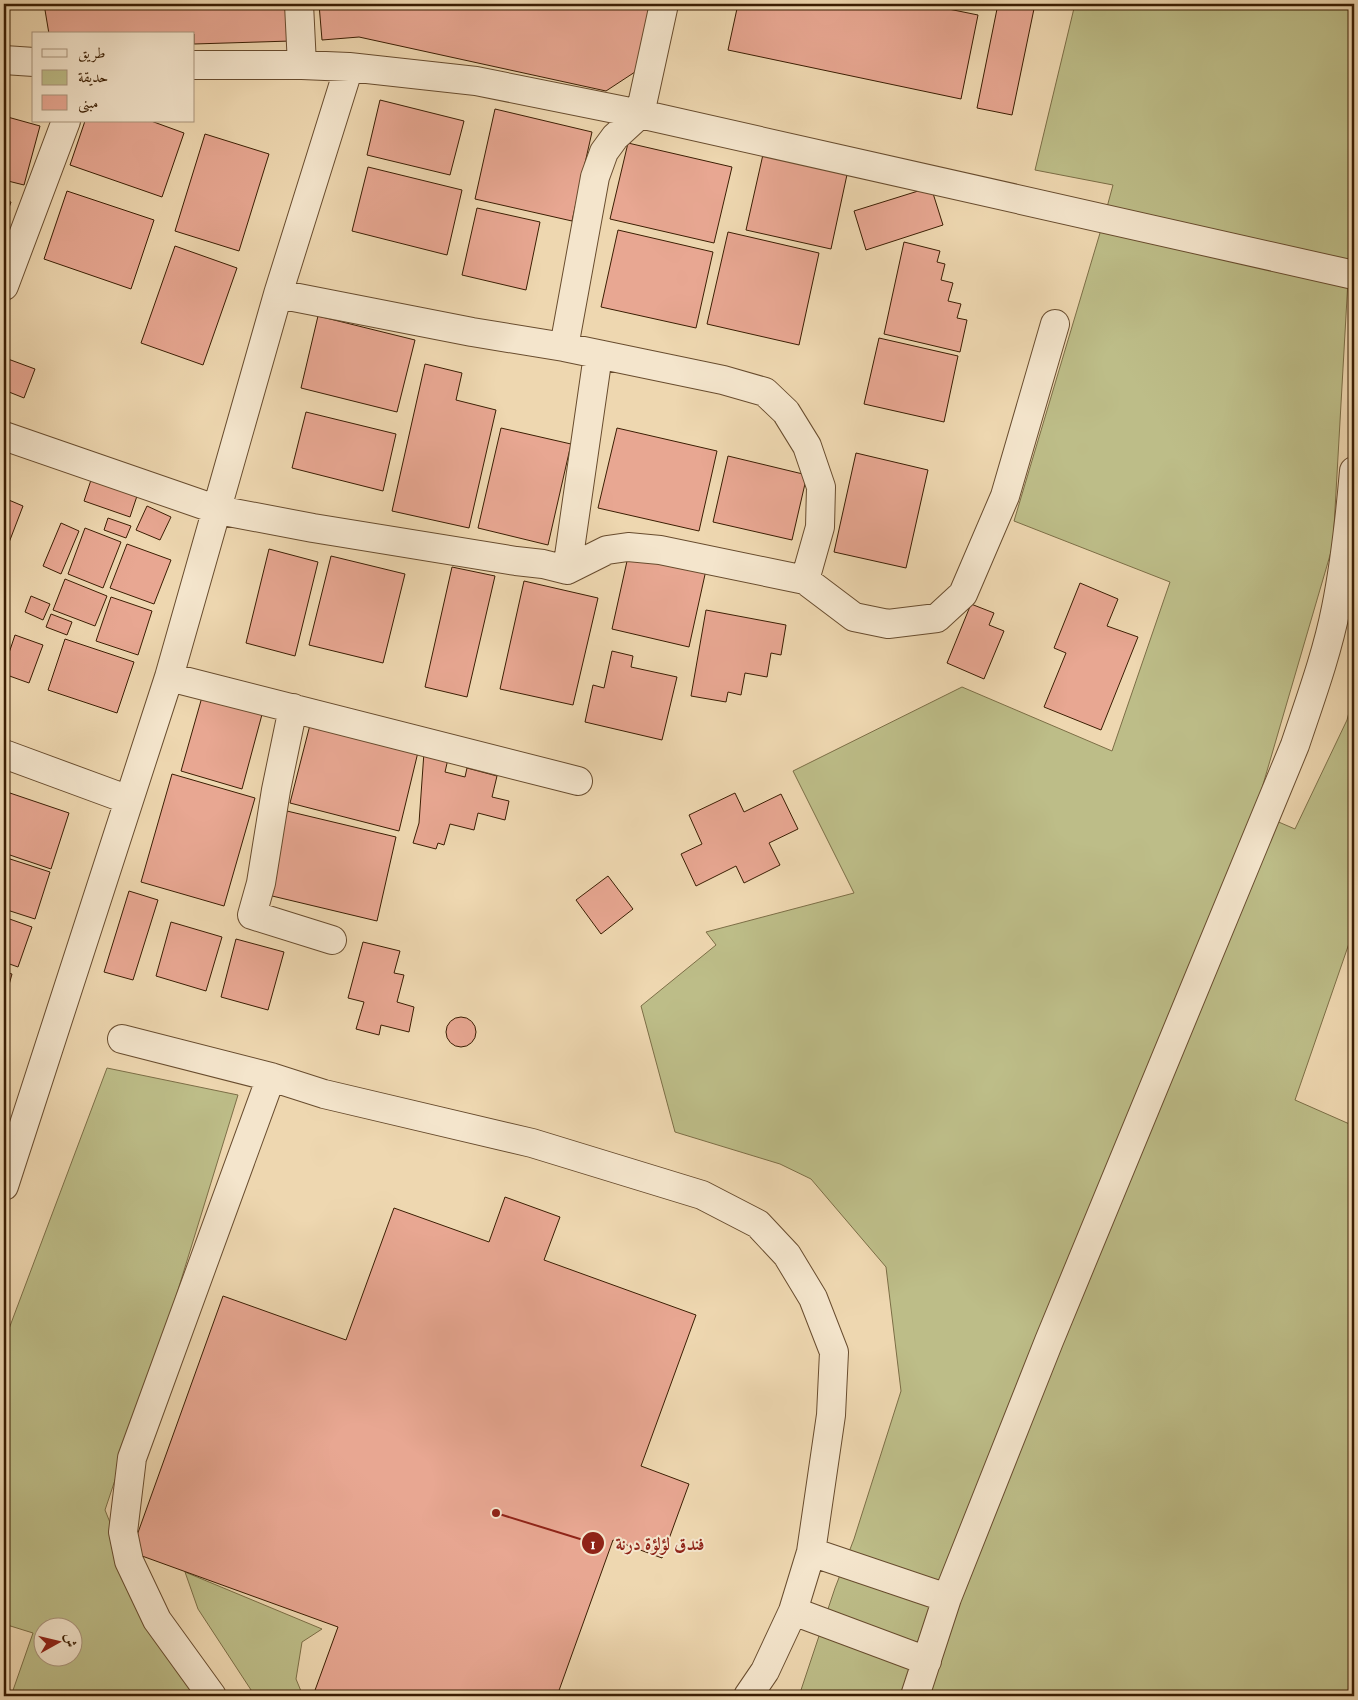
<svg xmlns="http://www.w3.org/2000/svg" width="1358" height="1700" font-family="'IM FELL French Canon',Amiri,serif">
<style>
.green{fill:#bdbd88;stroke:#7c6e46;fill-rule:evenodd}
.building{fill:#e8a792;stroke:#3b1e03}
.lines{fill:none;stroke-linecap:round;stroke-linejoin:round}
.minor-casing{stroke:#684c2e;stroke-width:30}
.minor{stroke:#f4e5cc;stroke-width:28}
.leader{fill:none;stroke:#8f2418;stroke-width:2}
.callout-dot{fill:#8f2418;stroke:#f4e5cc;stroke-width:2}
.mark-label{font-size:15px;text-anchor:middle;font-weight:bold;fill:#fff}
.callout-label{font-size:18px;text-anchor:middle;font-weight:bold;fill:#8f2418;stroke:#f4e5cc;stroke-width:4;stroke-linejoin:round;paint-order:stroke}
</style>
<rect width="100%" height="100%" fill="#eed7b0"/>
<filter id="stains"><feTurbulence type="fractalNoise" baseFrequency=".004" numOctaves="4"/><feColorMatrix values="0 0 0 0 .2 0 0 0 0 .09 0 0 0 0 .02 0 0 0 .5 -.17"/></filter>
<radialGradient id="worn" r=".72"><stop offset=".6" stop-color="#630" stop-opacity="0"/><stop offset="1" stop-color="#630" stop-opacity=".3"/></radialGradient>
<path class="green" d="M1075,4H1354V255L1348,280L1333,545L1255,812L1295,829L1347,720L1354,693V929L1295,1100L1354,1126V1674L1346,1696H799L835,1588L854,1539L901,1391L886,1267L811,1179L780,1164L675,1132L641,1006L716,945L706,932L854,893L793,771L962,687L1112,751L1170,582L1014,521L1100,233L1113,185L1035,170Z
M107,1068L238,1095L174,1303L105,1510L153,1629L196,1696H11L33,1633L4,1624V1342ZM42,1628H72V1658H42Z
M185,1572L322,1629L302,1642L296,1679L303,1696H255L198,1609Z"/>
<path class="building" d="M44,4H286L291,41L194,44V34H49Z
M319,4H645L650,12L638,70L606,91L359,37L322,40Z
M738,4H924L978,15L961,99L728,50Z
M998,4H1035L1012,115L977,108Z
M380,100L464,121L450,175L367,155Z
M495,109L592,132L572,221L475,199Z
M4,116L40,126L24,185L4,180Z
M85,121H151L184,133L162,197L70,165Z
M205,134L269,154L239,251L175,231Z
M628,143L732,167L714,243L610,219Z
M764,150L848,170L831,249L746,230Z
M368,167L462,190L447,255L352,231Z
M931,187L943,225L866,250L854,211Z
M67,191L154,220L131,289L44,259Z
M4,200L11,202L4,222Z
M477,208L540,222L526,290L462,275Z
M618,230L713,252L696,328L601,307Z
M728,232L819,253L799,345L707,324Z
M904,242L940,251L937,262L945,264L941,280L953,283L948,301L961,304L957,318L967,320L960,352L884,334Z
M175,246L237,268L203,365L141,343Z
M318,316L415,340L397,412L301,388Z
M879,338L958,356L944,422L864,404Z
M8,359L35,369L24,398L4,390V370Z
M425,364L462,373L456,400L496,410L469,528L392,511Z
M306,412L396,434L383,491L292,468Z
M501,428L571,444L548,545L478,528Z
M617,428L717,451L699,531L598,508Z
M856,453L928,470L906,568L834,552Z
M728,456L807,475L792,540L713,522Z
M94,471L140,487L130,517L84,501Z
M4,498L23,506L5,553L4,552Z
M147,506L171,517L160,540L136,530Z
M108,518L131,526L126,538L104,530Z
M61,523L79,531L61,574L43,566Z
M85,528L121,542L103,588L68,574Z
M127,544L171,560L154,604L110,588Z
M269,549L318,562L295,656L246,643Z
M629,552L706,570L689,647L612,629Z
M331,556L405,574L383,663L309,645Z
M452,567L495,576L467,697L425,687Z
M65,579L107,596L95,626L53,610Z
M524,581L598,598L573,705L500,689Z
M1080,583L1118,599L1107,626L1138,637L1101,730L1044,707L1066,653L1054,648Z
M31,596L50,604L43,620L25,612Z
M111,597L152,611L138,655L96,641Z
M971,604L994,613L989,625L1004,631L984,679L947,663Z
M706,610L786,625L781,655L771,653L767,677L745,673L741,695L728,692L726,702L691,696Z
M51,614L72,622L67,635L46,627Z
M15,635L43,645L29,683L4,674V668Z
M65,639L134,662L117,713L48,690Z
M612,651L633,656L631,667L677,677L662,740L585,722L593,685L604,688Z
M204,690L264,707L242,789L181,771Z
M311,721L419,748L399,831L290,803Z
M424,752L448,759L445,772L465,777L467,768L497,776L492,797L509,801L505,820L478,813L474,830L450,824L444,845L438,843L436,849L413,843L419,823Z
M172,774L255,798L224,906L141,882Z
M4,791L69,813L51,869L4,853Z
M735,793L744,812L781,794L798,829L769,843L780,865L744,883L736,866L696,886L681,854L702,844L689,815Z
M287,811L396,837L377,921L268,895Z
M4,857L50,872L35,919L4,909Z
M608,876L633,909L601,934L576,900Z
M129,891L158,900L133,980L104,972Z
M4,917L32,927L18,967L4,962Z
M171,922L222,937L206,991L156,976Z
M236,939L284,952L268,1010L221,997Z
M363,942L400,951L394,973L404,975L397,1002L414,1007L409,1032L381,1025L379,1035L356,1029L364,1002L348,998Z
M4,972L12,974L4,1003Z
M446 1032a15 15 0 1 1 30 0a15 15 0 1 1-30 0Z
M505,1197L560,1217L544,1260L696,1315L641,1466L689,1484L662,1558L613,1540L557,1696H316L314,1693L338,1627L131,1552L223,1296L346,1340L394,1208L489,1242Z"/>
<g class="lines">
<g class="minor-casing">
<path id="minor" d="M299,4L302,65
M4,60L34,62
M194,65H302L349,67L476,81L640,114L1354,275
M4,286L66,121
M278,294L472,332L564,347L723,380L765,392L786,412L807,446L821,487L820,527L805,580
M564,347L595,177L604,152L615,137L640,114L664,4
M4,436L218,510L313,528L516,561L543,564L567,570L607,550L628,547L660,550L805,580L854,617L888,624L937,618L963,594L1005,496L1055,324
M567,570L598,355
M169,677L578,781
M293,708L276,790L261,883L252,915L332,940
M4,754L129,800
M122,1039L271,1077L324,1094L532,1143L702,1195L758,1224L787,1255L813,1298L834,1352L831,1415L811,1552L793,1611L765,1671L748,1696
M4,1186L169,677L278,294L349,67
M811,1552L947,1598
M793,1611L927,1661
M212,1696L157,1620L129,1561L123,1532L132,1458L271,1077
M915,1696L947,1598L1049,1341L1295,745C1310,700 1327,654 1336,608C1345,563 1350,517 1354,471"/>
</g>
<use href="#minor" class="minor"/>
</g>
<path class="leader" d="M496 1513L593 1543"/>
<g class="callout-dot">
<circle cx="496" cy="1513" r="5"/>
<circle cx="593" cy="1543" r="12"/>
</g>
<g class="mark-label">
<text x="593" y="1549">1</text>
</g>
<g class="callout-label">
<text x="660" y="1550">فندق لؤلؤة درنة</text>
</g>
<rect width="1358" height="1700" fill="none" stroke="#eed7b0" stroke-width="20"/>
<rect x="5" y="5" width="1348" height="1690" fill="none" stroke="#3b1e03" stroke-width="2.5"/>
<rect x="10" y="10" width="1338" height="1680" fill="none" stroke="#3b1e03"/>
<rect x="32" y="32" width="162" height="90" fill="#f4e5cc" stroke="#aa957c"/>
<rect x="42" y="49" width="25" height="8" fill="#f4e5cc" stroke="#aa957c"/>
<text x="78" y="58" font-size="15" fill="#3b1e03">طريق</text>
<rect x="42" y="70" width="25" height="15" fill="#bdbd88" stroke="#aa957c"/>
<text x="78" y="82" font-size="15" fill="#3b1e03">حديقة</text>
<rect x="42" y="95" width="25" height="15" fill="#e8a792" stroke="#aa957c"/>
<text x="78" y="108" font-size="15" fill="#3b1e03">مبنى</text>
<g transform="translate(58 1642) rotate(82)"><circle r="24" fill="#f4e5cc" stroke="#aa957c"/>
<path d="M0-4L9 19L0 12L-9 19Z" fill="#8f2418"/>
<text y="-8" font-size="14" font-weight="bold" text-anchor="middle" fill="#3b1e03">ش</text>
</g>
<rect width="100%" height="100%" filter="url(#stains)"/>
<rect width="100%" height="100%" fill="url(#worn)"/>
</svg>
